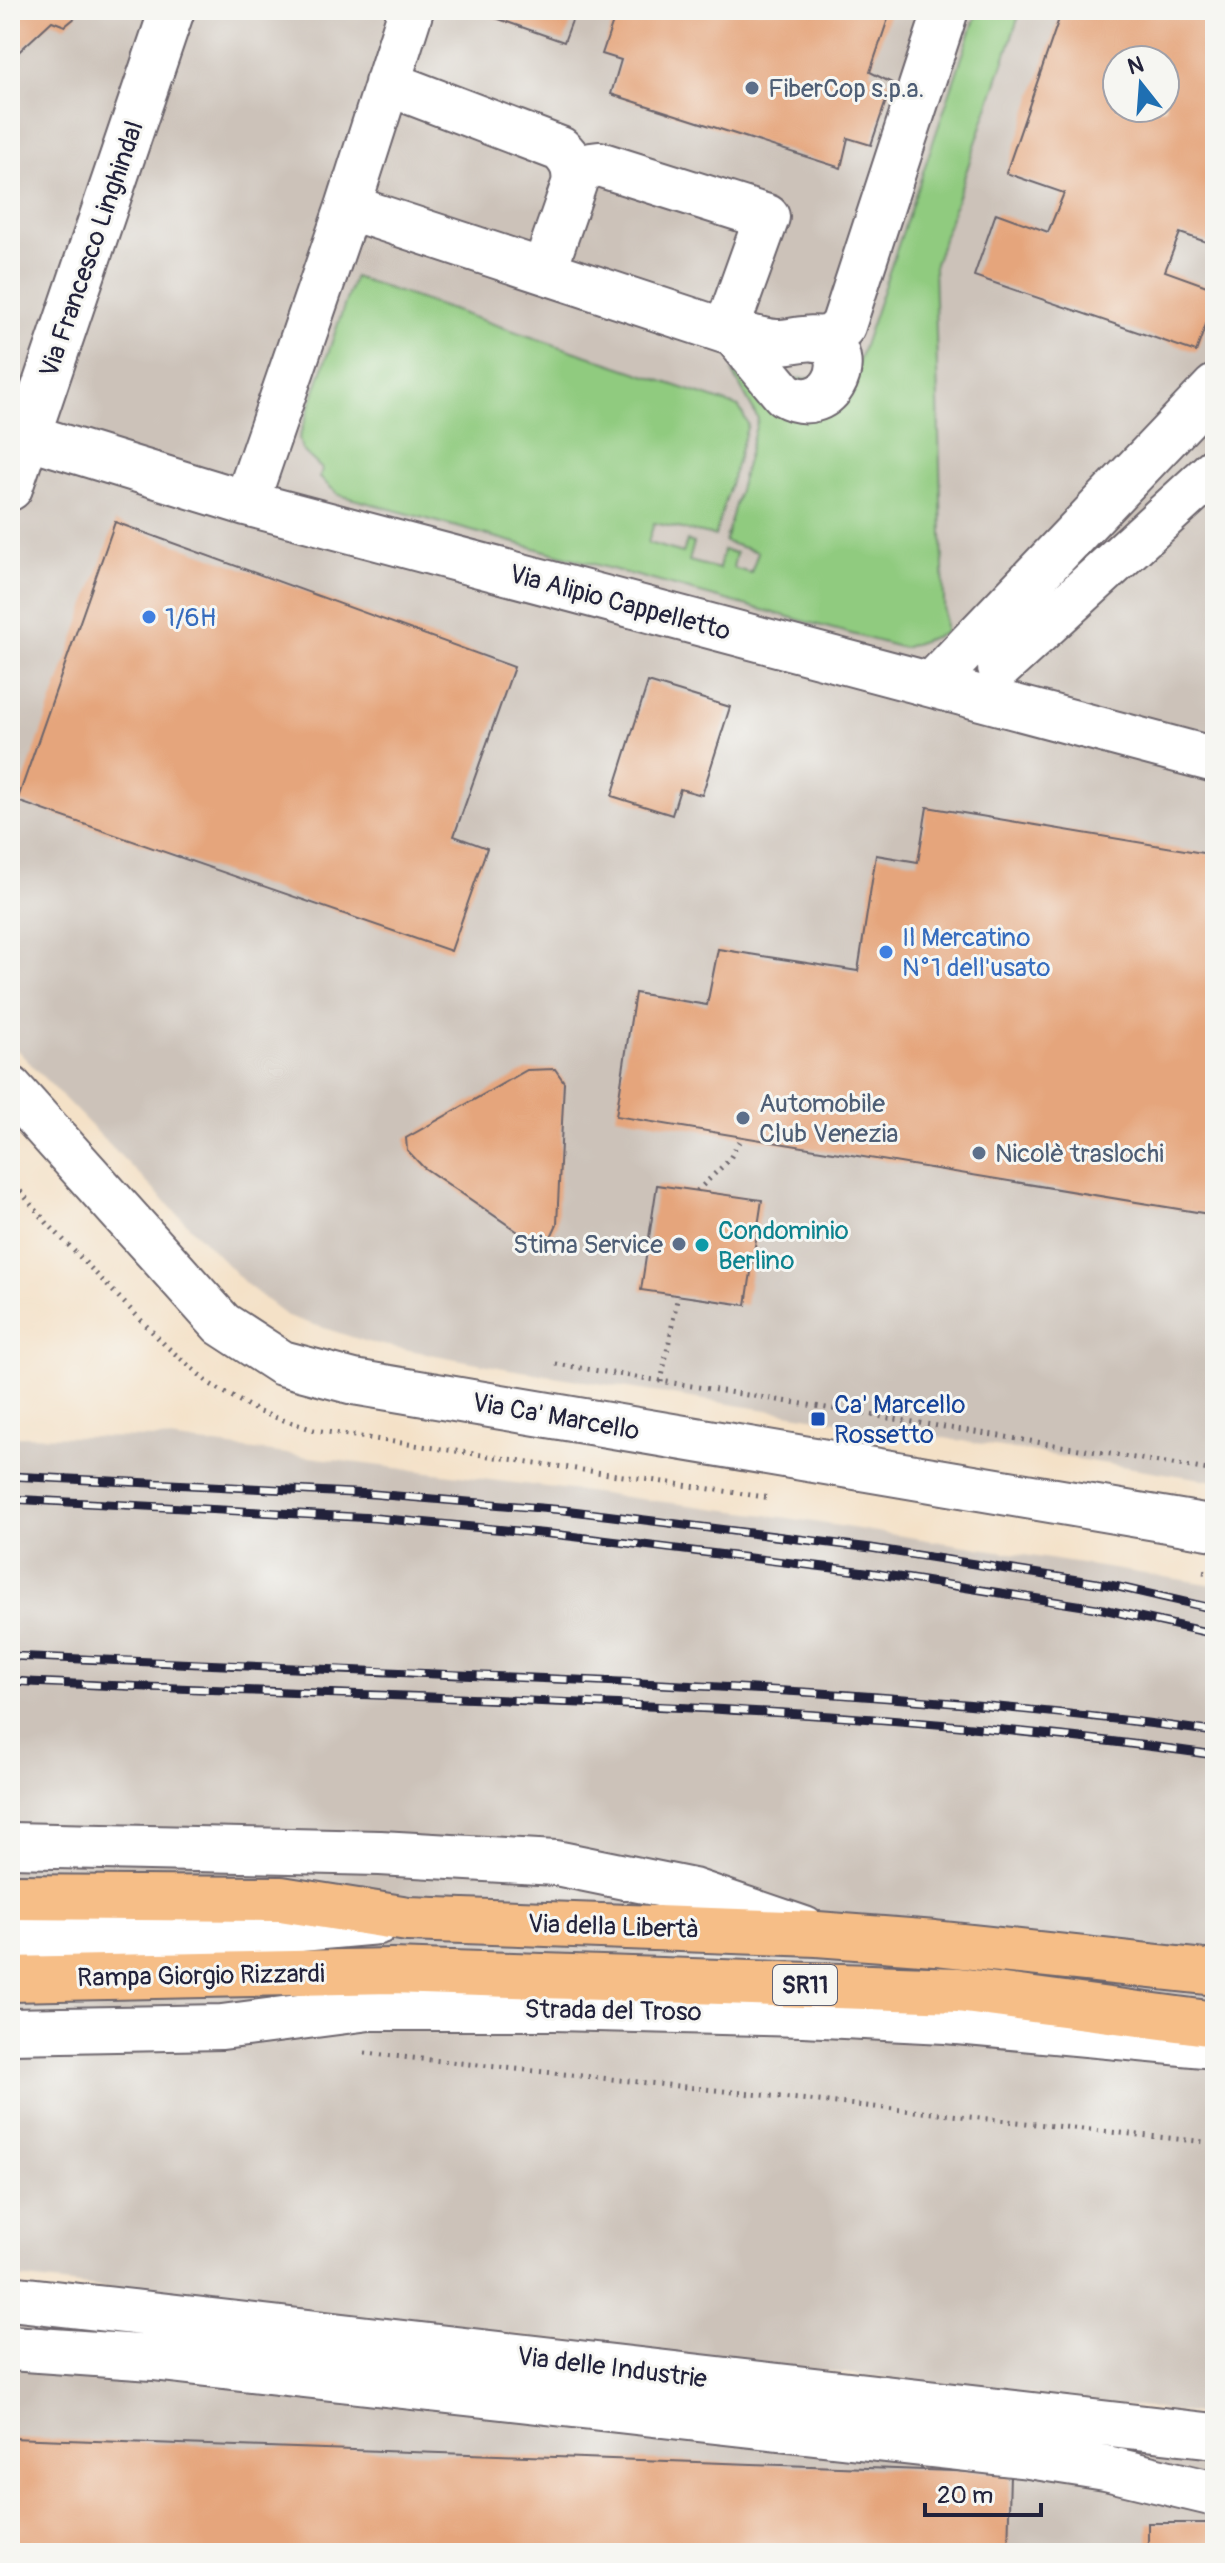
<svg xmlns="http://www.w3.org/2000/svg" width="1225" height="2563" font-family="Pangolin,sans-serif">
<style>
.industrial{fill:#ccc2b9;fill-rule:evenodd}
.green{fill:#90cb7f;stroke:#59765d;stroke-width:2}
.building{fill:#e5a57b;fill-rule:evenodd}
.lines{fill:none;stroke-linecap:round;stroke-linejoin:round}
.minor-casing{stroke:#6c656c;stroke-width:48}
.highway-casing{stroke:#6c656c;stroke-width:48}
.path{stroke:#6c656c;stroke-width:5;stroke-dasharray:2 6;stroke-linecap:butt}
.minor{stroke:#fff;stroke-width:44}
.highway{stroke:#f6be87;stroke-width:44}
.rail-casing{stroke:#22223b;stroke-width:9}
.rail{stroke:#f6f6f2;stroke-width:6;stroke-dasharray:18;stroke-linecap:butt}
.service-dot{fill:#5c6f8a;stroke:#f6f6f2;stroke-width:3}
.shop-dot{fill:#3f7fe0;stroke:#f6f6f2;stroke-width:3}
.culture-dot{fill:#0f9aa8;stroke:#f6f6f2;stroke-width:3}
.transit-dot{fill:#1a4fb4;stroke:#f6f6f2;stroke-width:3}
.labels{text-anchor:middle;stroke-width:6;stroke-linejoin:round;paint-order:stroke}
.shield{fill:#f6f6f2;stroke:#626272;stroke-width:2}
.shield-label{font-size:24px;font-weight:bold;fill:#22223b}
.service-label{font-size:26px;fill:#4e5e75;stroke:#f6f6f2;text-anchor:start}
.street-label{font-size:26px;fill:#22223b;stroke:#f6f6f2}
.shop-label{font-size:26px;fill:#366cbe;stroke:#f6f6f2;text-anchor:start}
.culture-label{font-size:26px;fill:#0d838f;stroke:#f6f6f2;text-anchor:start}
.transit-label{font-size:26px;fill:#164399;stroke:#f6f6f2;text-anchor:start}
</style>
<rect width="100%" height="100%" fill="#f6f6f2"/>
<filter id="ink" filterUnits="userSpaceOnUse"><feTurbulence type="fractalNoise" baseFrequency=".0125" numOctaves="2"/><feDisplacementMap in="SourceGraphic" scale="16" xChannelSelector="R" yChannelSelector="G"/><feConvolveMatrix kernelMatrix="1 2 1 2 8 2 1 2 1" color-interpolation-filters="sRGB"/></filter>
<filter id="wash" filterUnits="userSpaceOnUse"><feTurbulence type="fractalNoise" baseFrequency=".006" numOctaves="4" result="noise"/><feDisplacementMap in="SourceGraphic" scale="32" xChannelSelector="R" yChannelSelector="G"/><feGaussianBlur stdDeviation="1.8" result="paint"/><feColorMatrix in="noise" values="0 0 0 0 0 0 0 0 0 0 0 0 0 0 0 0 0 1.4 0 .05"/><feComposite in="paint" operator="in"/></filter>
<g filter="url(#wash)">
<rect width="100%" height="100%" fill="#f4e1c7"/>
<path class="industrial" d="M10,10H1215V1481L509,1369L367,1342L287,1316L246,1284L10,1043ZM1117,60H1165V108H1117Z
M10,1436L161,1438L782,1517L1215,1585V2416L10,2277Z
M10,2316L1215,2454V2553H10Z"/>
<path class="green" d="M978,10H1021L934,267L945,633L903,648L339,495L320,478L322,469L302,450L299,438L354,277L739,407L748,424L715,536L654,523L648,543L683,553L687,541L694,543L689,561L719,569L723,550L736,553L733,568L751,573L758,552L725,542L758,419L733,373L752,382L854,375Z"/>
<g id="blocks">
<path class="building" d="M10,10H75L76,17L65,26L52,21L10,60Z
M473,10H576L564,42Z
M617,10H891L870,72L892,83L871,145L848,138L841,168L611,94L621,60L602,54Z
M1062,10H1215V245L1180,233L1165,271L1215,289V299L1196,352L974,276L996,213L1048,232L1064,193L1006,173ZM1117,60H1165V108H1117Z
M115,522L514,667L454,836L487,848L451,951L17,801Z
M648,682L730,707L702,795L680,789L672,815L612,796Z
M927,807L1215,855V1215L616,1116L635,993L707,1005L718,949L858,971L876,855L918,862Z
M555,1069L564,1082L557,1224L550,1239L530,1240L423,1167L407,1150L406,1138L527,1070Z
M657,1185L762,1200L746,1305L641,1290Z
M10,2438L1010,2473L1008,2553H10Z
M1148,2523H1215V2553H1148Z"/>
</g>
</g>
<g filter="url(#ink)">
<use href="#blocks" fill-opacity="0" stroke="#6c656c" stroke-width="2"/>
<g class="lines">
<g class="minor-casing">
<path id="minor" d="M387,83L560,149C571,159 576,169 574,184L544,271
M575,175L591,165L599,164L767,217L726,331
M348,207L734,334C748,336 762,341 776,342C790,343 813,334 826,341C856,359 829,420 784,394L734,334
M816,339L832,337L843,326L946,10
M27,436L246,503L1215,760
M10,488L172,10
M246,503L348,207L411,10
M1000,667L1215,470
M932,684L1215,387
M10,1088L222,1324L282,1363L354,1382L1215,1528
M10,1845L380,1853L556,1863L693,1891L804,1929
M10,1937L267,1932L378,1922
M10,2031L222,2027L369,2008H554L803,2014L946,2021L1215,2046
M10,2298L1215,2436
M10,2348L153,2358L1029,2456L1106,2468L1215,2494"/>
</g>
<g class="highway-casing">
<path id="highway" d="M10,1897L281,1899L408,1919L817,1934L935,1943L1215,1973
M10,1979L392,1971L958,1990L1215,2024"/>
</g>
<path class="path" d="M10,1179L48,1224L166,1346L210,1384L259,1412L314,1430L771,1498
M697,1191L729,1160L742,1137
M556,1364L1215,1471
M661,1382L678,1295
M1203,1572L1215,1574
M365,2053L1215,2143"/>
<use href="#minor" class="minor"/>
<use href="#highway" class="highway"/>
<g class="rail-casing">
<path id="rail" d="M10,1476L373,1494L564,1510L871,1548L1110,1585L1215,1609
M10,1499L375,1518L561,1535L866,1572L1103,1609L1215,1634
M10,1656C184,1663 358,1670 532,1678C760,1688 988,1700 1215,1732
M10,1681C412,1701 816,1698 1215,1755"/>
</g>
<use href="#rail" class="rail"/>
</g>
</g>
<g class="service-dot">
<circle cx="752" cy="88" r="8"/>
<circle cx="743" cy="1118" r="8"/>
<circle cx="979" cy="1153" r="8"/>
<circle cx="679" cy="1244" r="8"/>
</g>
<g class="shop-dot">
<circle cx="149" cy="617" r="8"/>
<circle cx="886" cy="952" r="8"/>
</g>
<circle class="culture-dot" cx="702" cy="1245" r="8"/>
<rect class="transit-dot" x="810" y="1411" width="16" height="16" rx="4"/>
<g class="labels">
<rect class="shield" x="773" y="1965" width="64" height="40" rx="6"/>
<g class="shield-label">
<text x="805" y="1993">SR11</text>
</g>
<g class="service-label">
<text x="768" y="97">FiberCop s.p.a.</text>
<text x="759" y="1112">Automobile<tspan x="759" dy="30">Club Venezia</tspan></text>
<text x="995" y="1162">Nicolè traslochi</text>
<text x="663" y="1253" text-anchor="end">Stima Service</text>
</g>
<g class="street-label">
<text transform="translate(91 249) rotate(-71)" y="9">Via Francesco Linghindal</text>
<text transform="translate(620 602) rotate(15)" y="9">Via Alipio Cappelletto</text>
<text transform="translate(556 1416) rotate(10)" y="9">Via Ca' Marcello</text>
<text transform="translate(613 1926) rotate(2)" y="9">Via della Libertà</text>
<text transform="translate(201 1975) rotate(-1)" y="9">Rampa Giorgio Rizzardi</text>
<text transform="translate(613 2010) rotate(1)" y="9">Strada del Troso</text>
<text transform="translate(612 2367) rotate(7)" y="9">Via delle Industrie</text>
</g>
<g class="shop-label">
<text x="165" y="626">1/6H</text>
<text x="902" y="946">Il Mercatino<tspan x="902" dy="30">N°1 dell'usato</tspan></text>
</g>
<g class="culture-label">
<text x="718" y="1239">Condominio<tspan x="718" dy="30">Berlino</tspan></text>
</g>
<g class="transit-label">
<text x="834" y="1413">Ca' Marcello<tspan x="834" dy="30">Rossetto</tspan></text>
</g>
</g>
<rect width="1225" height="2563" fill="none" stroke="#f6f6f2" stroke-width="40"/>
<g transform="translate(1141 84) rotate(343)"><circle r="38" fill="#f6f6f2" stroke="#a1a1a9" stroke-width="2"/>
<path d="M0-6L14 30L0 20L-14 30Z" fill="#1f6fb2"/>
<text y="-12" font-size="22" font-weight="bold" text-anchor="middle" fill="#22223b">N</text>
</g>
<path d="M925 2503v12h116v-12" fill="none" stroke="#22223b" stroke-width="4"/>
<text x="937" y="2503" font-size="24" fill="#22223b" stroke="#f6f6f2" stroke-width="6" paint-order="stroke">20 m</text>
</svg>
